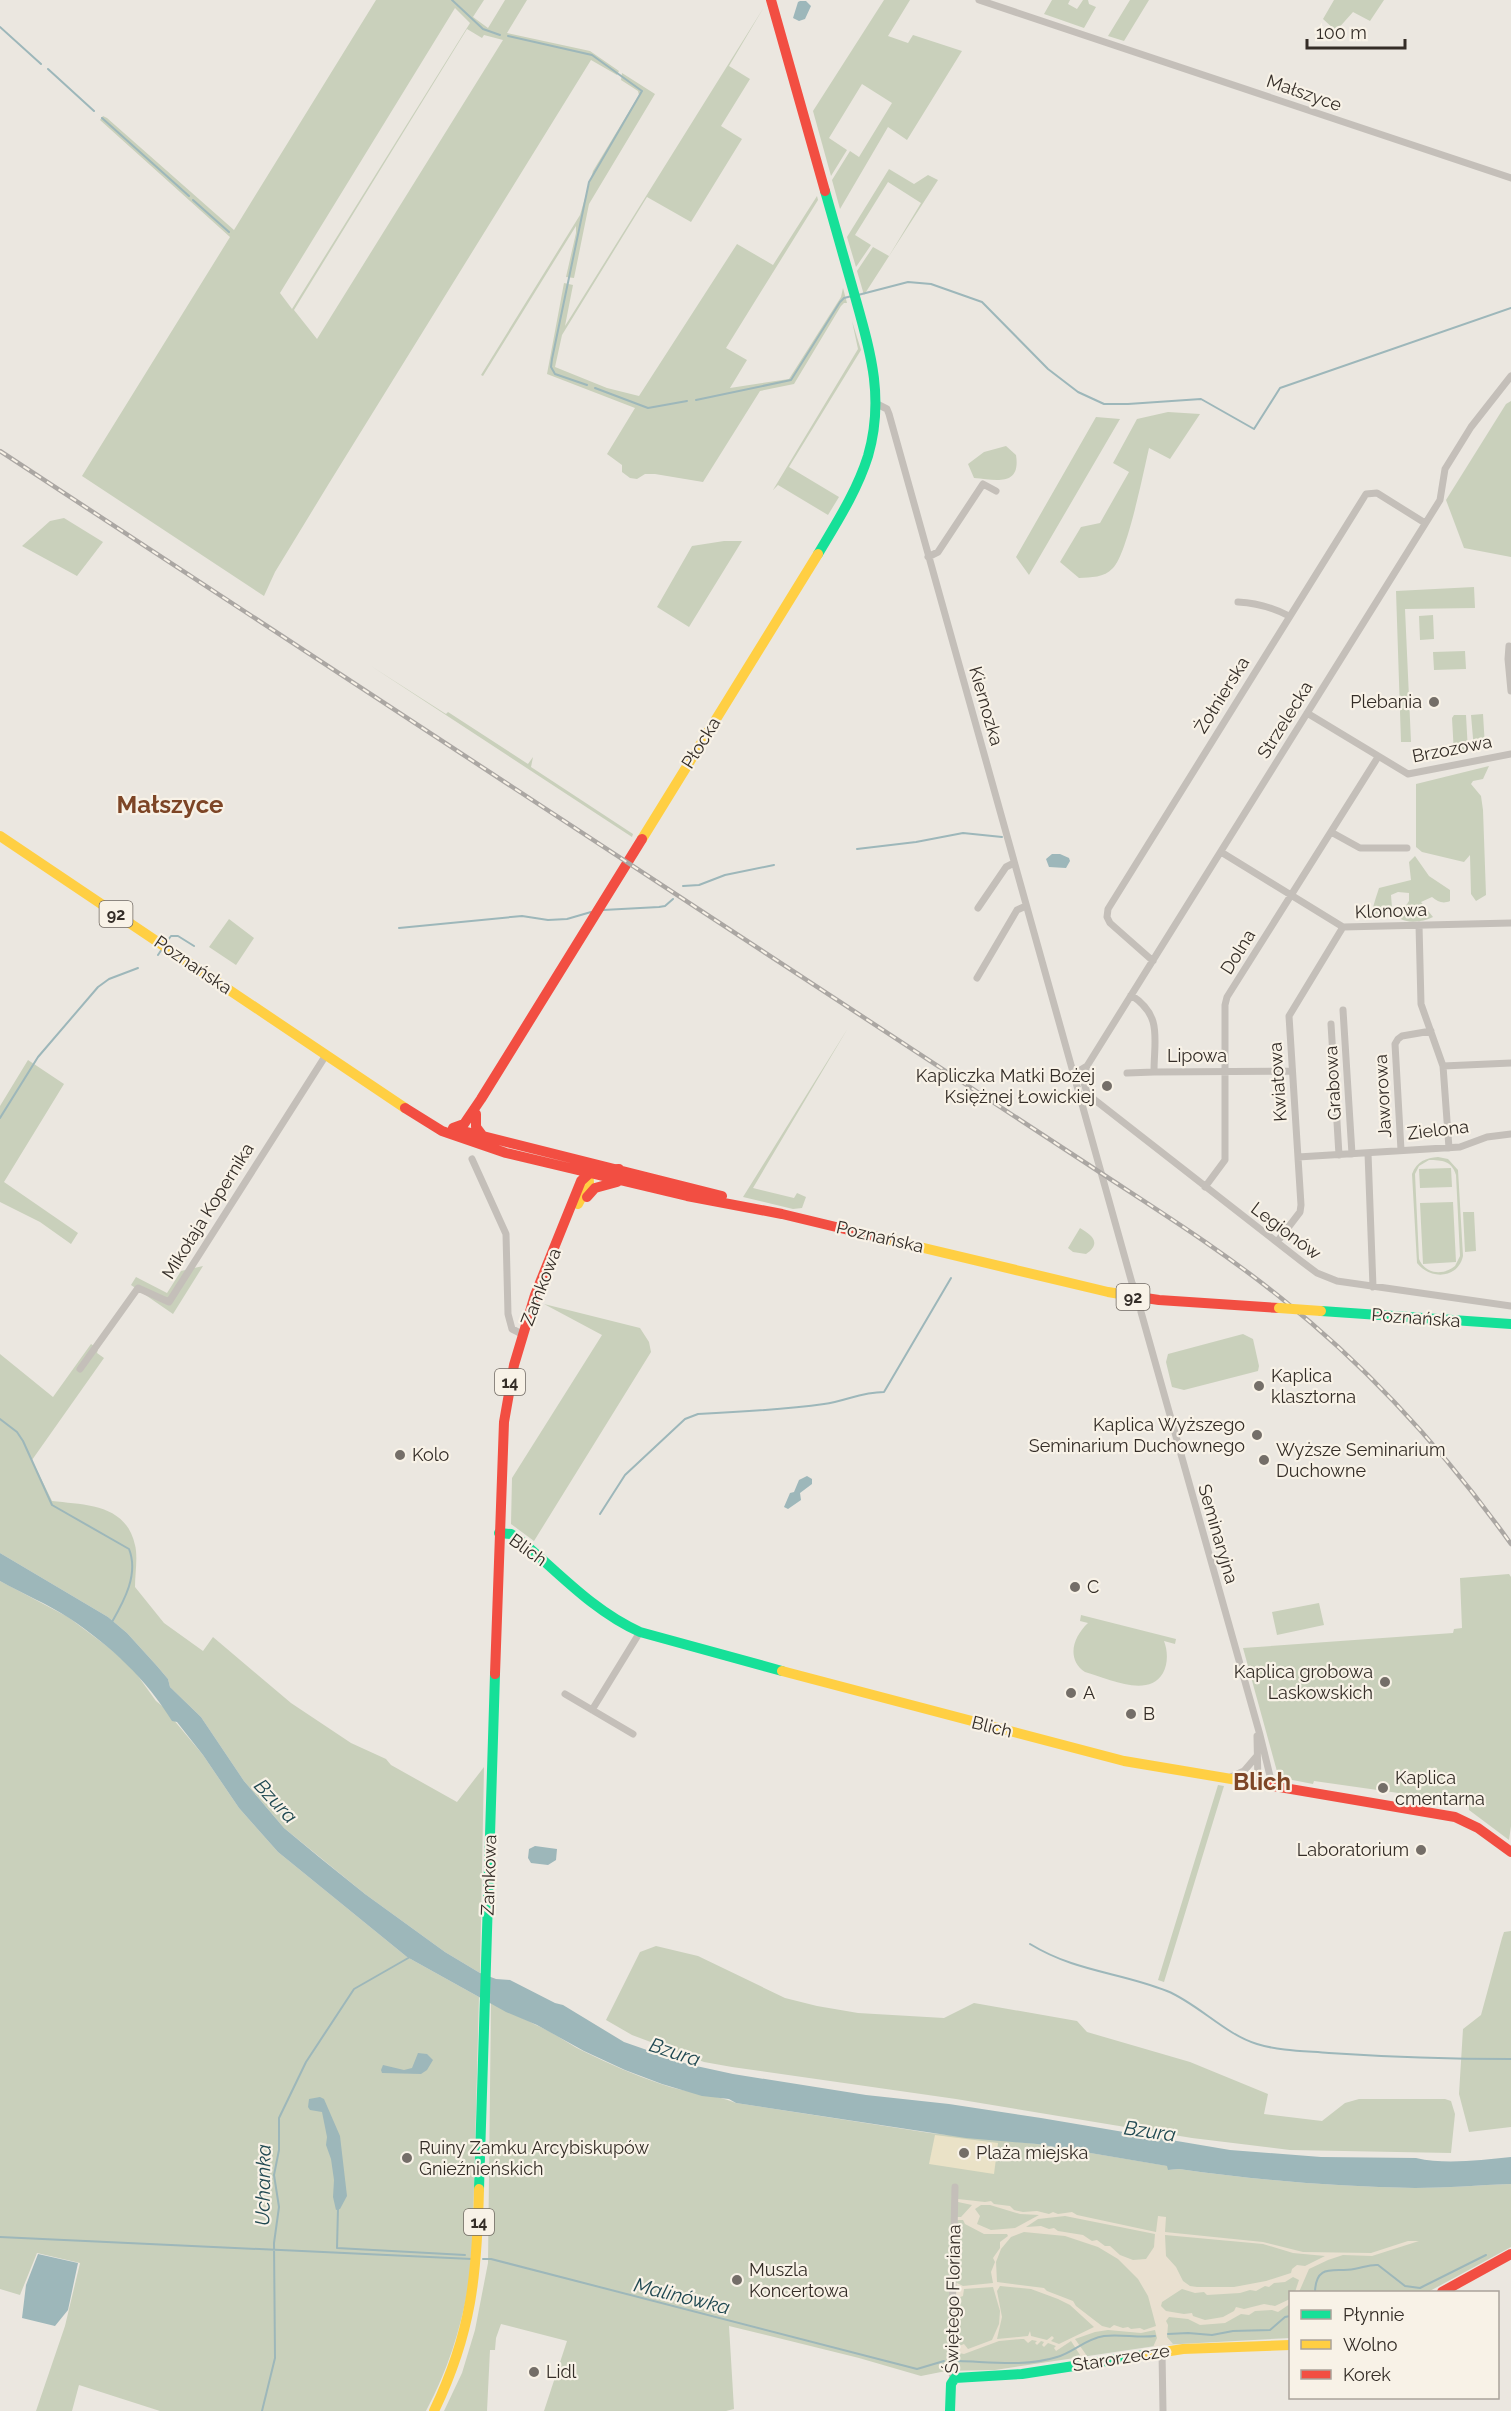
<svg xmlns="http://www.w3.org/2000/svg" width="1511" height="2411" font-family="Raleway,sans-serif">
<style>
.green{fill:#c9d0bb;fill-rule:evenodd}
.sand{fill:#eae2c7}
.plaza{fill:#e9e0d0;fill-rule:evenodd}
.water{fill:#9db7ba}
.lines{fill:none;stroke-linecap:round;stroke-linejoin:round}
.stream{stroke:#9db7ba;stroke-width:2}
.street-tunnel{stroke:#c6c2bb;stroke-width:7;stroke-dasharray:7 3.5;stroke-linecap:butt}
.street{stroke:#c4bfb9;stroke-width:7}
.fast{stroke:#16e098;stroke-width:10}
.slow{stroke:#ffcf43;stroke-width:10}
.jam{stroke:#f24e42;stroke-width:10}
.rail-casing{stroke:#aba7a3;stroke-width:4.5}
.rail{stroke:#f8f2e7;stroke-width:2;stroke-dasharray:7;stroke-linecap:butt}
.slow-bridge{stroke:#ffcf43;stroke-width:10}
.poi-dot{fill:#746e68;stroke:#f8f2e7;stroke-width:2}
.labels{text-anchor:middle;stroke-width:4.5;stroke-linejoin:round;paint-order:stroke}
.shield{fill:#f8f2e7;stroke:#6f6861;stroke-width:1.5}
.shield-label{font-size:16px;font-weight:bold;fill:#342d27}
.street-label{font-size:18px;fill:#342d27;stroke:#f8f2e7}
.poi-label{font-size:18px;fill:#342d27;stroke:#f8f2e7;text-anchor:start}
.water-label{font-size:20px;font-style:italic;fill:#204952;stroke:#f8f2e7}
.district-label{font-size:24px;font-weight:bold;fill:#7d4526;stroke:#f8f2e7}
</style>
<rect width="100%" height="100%" fill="#ebe7e0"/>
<path class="green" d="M376,0H484L473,17L488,28L505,0H527L507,33L590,51L619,71L617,75L591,60L328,485L275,572L264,596L82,476L230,237L100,120L103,116L107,118L234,230ZM455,8L470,23L292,309L280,293ZM467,29L482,38L484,35L503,40L317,339L294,310Z
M884,0H910L888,36L908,43L913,35L962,51L907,140L888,127L840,209L832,180L850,151L859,157L892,103L862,84L829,138L847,150L831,176L813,111Z
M1052,0H1070L1068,4L1077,9L1083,0H1088L1089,4L1096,7L1084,28L1044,14Z
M1130,0H1149L1124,41L1108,36Z
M1334,0H1384L1370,21L1353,12L1336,31L1323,19Z
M764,7L729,66L750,79L721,126L742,139L691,222L647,197L562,335L555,367L607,388L639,396L737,244L773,265L817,196L818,200L726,348L747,360L730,388L789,379L841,297L843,288L847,303H844L841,306L794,384L760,391L703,482L655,474H645L637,479L630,478L622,472V465L607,454L635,408L547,374L564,283L573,285L565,326Z
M622,73L655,94L589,204L574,278L566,277L576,233V226L483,376L481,375L580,215L593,171L639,95L638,91L621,80Z
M889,169L914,184L928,175L938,180L864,295L857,271L873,247L889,256L921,203L888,182L855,235L871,245L856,267L847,237Z
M852,321L861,350L789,467L839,497L828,515L778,485L773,490L858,349Z
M1511,401V557L1464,548L1446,500L1506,404Z
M1168,412L1200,414L1170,459L1149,448C1144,470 1127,555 1113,568C1104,578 1091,577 1079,578L1060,562L1081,527L1100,523L1129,472L1113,463L1137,419Z
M1096,417L1120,419L1029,575L1016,557Z
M1006,446L1016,455C1021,487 996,480 974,478L968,464L984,452Z
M64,518L103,542L77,576L22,546L50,521Z
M724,541H742L689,627L657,607L692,546Z
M1474,587L1475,608L1405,609L1411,742H1401L1396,591Z
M1433,615L1434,639L1420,640L1419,616Z
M1465,651L1466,669L1434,670L1433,652Z
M371,666L446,714L448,712L528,764L533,757L531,767L633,834L632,837Z
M1483,714L1485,747L1474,750L1471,715Z
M1454,715H1466L1468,751L1454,754L1452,718Z
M1489,766L1483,779L1473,781L1471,784L1481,796L1483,810L1486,895L1476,901L1471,894L1470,855L1464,862L1422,852L1416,847V784Z
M1415,856L1429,876L1450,890V901C1443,904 1438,902 1432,897L1421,902L1433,917C1423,922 1408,924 1399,918L1407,912L1405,907L1409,901V893L1398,892L1391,895L1392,908L1383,915L1372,913C1372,909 1377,894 1379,888L1411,880L1409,862Z
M229,919L254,938L236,965L209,947Z
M848,1028L753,1188L794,1198L797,1193L806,1197L802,1208L793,1209L743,1197Z
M28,1060L64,1084L4,1182L78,1233L71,1244L40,1222L0,1202V1106Z
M1438,1157L1448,1159L1458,1170L1463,1256C1458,1279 1430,1280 1417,1263L1412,1174C1417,1161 1426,1158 1438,1157ZM1429,1160C1442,1160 1452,1161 1456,1175L1460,1256L1455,1266C1443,1276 1425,1274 1419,1259L1415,1174L1419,1166Z
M1451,1168L1452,1187L1420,1188L1419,1169Z
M1453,1202L1456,1262L1423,1264L1420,1203Z
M1463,1212H1474L1476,1251L1465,1252Z
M1080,1228C1092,1235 1102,1243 1086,1254L1073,1252L1068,1248Z
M203,1266L173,1314L131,1285L136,1277L167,1293L181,1271Z
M544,1304L640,1328L649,1342L651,1352L534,1541L511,1524L512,1478L602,1335Z
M1243,1334L1253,1339L1259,1366L1258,1371L1184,1390L1172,1387L1166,1362L1168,1354Z
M91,1344L98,1349L97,1353L104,1358L32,1460L52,1501C86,1505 126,1504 135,1545C138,1557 135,1574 135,1587L164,1623L203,1651L213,1637L291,1703L351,1743L386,1759L391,1765L457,1802L484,1767L480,1973L445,1952L365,1894L284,1828L244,1781L201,1717L170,1687L168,1679L157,1666L127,1633L108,1617L0,1553V1354L53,1397Z
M1509,1574L1511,1577V1826L1509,1840L1469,1810V1803L1314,1781L1313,1784L1282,1778L1278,1775L1243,1648L1453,1633L1454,1629L1462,1628L1460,1578Z
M0,1581L68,1617L108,1647L133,1669L156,1701L166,1709L168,1713L203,1755L239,1808L278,1852L407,1957L479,1997L472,2263C465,2316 451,2364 426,2411H160L79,2385L72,2411H36L65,2326L80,2263L37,2253L20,2295L0,2289Z
M1319,1603L1324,1625L1277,1635L1272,1612Z
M1081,1615L1176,1639L1175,1644L1164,1641C1168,1651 1168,1664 1163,1673C1148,1699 1107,1678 1085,1672C1066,1659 1073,1637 1088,1623L1080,1621Z
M1218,1785L1224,1786L1164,1982L1158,1980Z
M1511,1931V2127L1469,2132L1459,2094L1463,2029L1481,2015L1502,1938L1504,1932Z
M656,1946L698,1956L785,1998L817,2006L858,2013L944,2018L974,2003L1077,2021L1087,2032L1190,2062L1268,2094L1264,2114L1322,2121L1345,2103L1359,2099H1445L1451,2101L1455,2114L1451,2153L1290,2150L1192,2138L956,2099L732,2067L704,2062L632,2035L606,2020L640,1952Z
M491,2002C506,2012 521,2017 536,2025C553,2032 568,2044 585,2052C609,2064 635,2075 661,2084C685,2093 715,2094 736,2103L930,2133L1037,2144L1168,2166V2170L1179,2169C1257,2180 1336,2187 1415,2188C1447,2188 1479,2185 1511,2184V2247L1428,2292H1290V2338L1162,2345L995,2370L946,2371L921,2376L859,2358L729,2326L734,2409L726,2411H544L567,2341L501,2324L496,2338L495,2350H490L487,2411H444L462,2373L475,2330L488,2263Z"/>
<path class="sand" d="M935,2135L998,2143L994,2174L929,2164Z"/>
<path class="plaza" d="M958,2199L985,2202L991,2201L994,2204L1010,2206L1014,2210L1023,2212L1037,2211L1049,2214L1053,2212L1058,2214L1072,2212L1077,2215L1156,2232L1158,2216L1166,2217L1165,2232L1263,2242L1303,2252L1371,2253L1408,2241H1419L1372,2256L1343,2255L1328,2260L1309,2269L1299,2292H1295L1299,2280L1293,2277L1285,2282L1274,2283L1269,2287L1265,2286L1256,2291L1250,2290L1240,2293L1207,2295L1204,2292L1195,2293L1182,2289L1162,2302L1161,2306L1166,2311L1184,2314L1192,2313L1193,2316L1205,2320L1223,2317L1234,2311L1236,2307L1244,2309L1264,2304L1275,2306L1290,2299V2304L1278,2312L1272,2310L1255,2311L1249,2315L1241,2314L1225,2323L1200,2325L1188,2319L1169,2317L1166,2321L1168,2325L1167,2337L1173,2344L1153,2347L1157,2338L1155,2330L1141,2333L1108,2330L1095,2332L1075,2339L1087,2356L1079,2358L1080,2355L1071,2341L1056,2351L1054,2348L1056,2346L1048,2343L1044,2347L1042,2345L1044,2342L1041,2341L1037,2345L1035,2343L1037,2341L1032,2340L1028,2343L1024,2339H1021L999,2341L964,2354L954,2352V2348L964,2344L968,2349L992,2340L999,2324L1000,2311L993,2287L964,2289L963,2296L955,2299V2282L963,2286L993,2283L991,2272L995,2262L993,2258L1000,2248V2242L1008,2236L1007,2234H984L965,2224L963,2220H956L957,2217H961L972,2205L958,2202ZM981,2205H990L1020,2214L1039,2215L1015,2228L991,2230L977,2224L980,2216L975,2209ZM1065,2216L1155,2234L1154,2247L1146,2259L1133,2260L1120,2255L1110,2246H1105L1097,2240L1092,2241L1083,2235L1058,2231L1054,2228L1049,2229L1041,2226L1026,2227L1038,2219ZM1024,2232L1065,2236L1098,2247L1118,2259L1138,2279L1148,2296L1156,2326L1144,2330L1140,2328L1131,2329L1128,2327L1123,2328L1114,2325L1110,2328L1102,2326L1076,2306L1073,2301L1047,2291L1044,2288L997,2282L996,2262L1001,2249L1011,2237ZM1165,2235L1263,2244L1293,2253L1325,2256L1305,2266L1297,2265L1292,2269L1291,2273L1266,2281L1234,2287H1197L1190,2286L1183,2281L1176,2267L1166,2256ZM1000,2286L1031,2289L1058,2299L1070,2305L1094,2327L1059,2344L1051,2341L1054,2338L1052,2336L1047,2340L1031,2336L1030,2331L1028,2336L997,2339L1002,2317L997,2291Z"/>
<path class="water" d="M800,1H806L811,6L805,19L799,21L793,18L798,2Z
M1052,854H1060L1069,858L1070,861L1066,868L1049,867L1046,859Z
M807,1476L812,1479V1484L800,1493L801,1500L788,1509L784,1507L790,1493L794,1492L799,1480Z
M0,1553L108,1617L127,1633L157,1666L168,1679L170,1687L201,1717L244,1781L284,1828L319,1857L365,1894L445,1952L480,1973L496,1979L510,1980L555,2003L563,2005L624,2042L687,2064L733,2074L866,2095L949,2104L1041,2118L1230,2150L1321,2157L1416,2158C1446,2165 1480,2160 1511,2157V2184C1479,2185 1447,2188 1415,2188C1336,2187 1257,2180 1179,2169L1168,2170L1167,2166L1037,2144L966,2138L736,2103L729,2099L702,2096L662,2084L625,2070L584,2051L537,2025L506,2012L407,1957L278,1852L239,1808L203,1755L177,1722L172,1721C147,1680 111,1646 69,1618C48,1604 23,1594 0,1581Z
M535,1846L557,1849L556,1860L548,1865L531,1863L528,1858L529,1849Z
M418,2053L427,2054L433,2060L427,2070L421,2074L382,2073L381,2070L383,2065L404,2070L412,2068Z
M320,2097L324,2099L340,2136L347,2196L340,2209L336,2210L333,2197L334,2180L331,2159L326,2145L327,2137L322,2112L310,2110L308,2107L309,2099Z
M38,2254L78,2263L68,2310L55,2326L22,2318L26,2285Z"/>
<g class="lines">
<path class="stream" d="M452,0L483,29L500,35
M0,27L41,64
M508,36L592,55L642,91L589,182L552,359L551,367L555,374L587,385
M48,69L94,111
M102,118L189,196
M193,200L229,232
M858,295L908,282L931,284L982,302L1048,369L1078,392L1104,404H1128L1201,399L1254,429L1280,388L1511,308
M595,388L648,408L687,401
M696,400L791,380L840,302L844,298L852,296
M857,849L916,842L963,833L1002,837
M683,886L699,885L725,875L774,865
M603,910L659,907L665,906L673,899
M399,928L522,916L548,920L567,919L591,912
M165,944L171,936H178L194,946
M158,955L162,949
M0,1118L38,1057L98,987L109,979L138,968
M0,1419L17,1432L23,1441L52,1505L129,1549C139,1574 124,1601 112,1622
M600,1514L625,1475L685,1419L698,1414C740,1412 782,1410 824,1404C846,1401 861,1392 884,1392L951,1278
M1030,1944C1076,1972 1119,1972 1167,1991C1197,2003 1226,2035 1257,2044C1280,2051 1305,2051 1329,2053C1390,2057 1450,2059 1511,2059
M338,2208L337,2248L465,2255
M0,2237L472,2259
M483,2259H491L917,2369L944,2361
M1315,2292C1316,2262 1335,2273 1354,2269C1362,2268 1370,2264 1378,2265L1405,2286L1420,2288L1486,2255
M1168,2334L1188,2333L1212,2335L1233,2331L1270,2330L1285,2317L1290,2316
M959,2361C991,2362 1026,2367 1057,2357C1074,2352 1085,2339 1104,2336C1121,2334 1138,2338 1155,2336
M262,2411L275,2358L274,2243L279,2207L274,2175L279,2150V2118L306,2062L354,1989L410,1957"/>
<path class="street-tunnel" d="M1132,1283L1141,1312"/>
<path class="street" d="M979,0L1511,178
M877,404L887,409L889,414L1132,1283
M928,557L938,552L983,484L996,491
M1238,602C1257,603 1272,607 1289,616
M1509,646L1508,659L1511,691
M1307,713L1408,774L1511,754
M1331,832L1360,848H1407
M1221,852L1343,927L1511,923
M978,908L1006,867L1014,863
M1419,925L1421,1004L1443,1066L1449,1148
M1153,961L1110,923L1107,917L1108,909L1366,494L1377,493L1425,523
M977,978L1017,910L1026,906
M1131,995C1163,1016 1154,1038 1154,1072L1292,1071
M1343,1010L1352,1154
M1331,1024L1339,1155
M1443,1066L1511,1063
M1086,1068L1084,1083L1088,1096
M1127,1073L1154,1072
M1074,1074L1087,1066L1440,500L1445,469L1471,427L1511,376
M1080,1098L1091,1097L1301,1261L1317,1273L1337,1281L1511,1306
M1401,1150L1395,1044L1398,1039L1402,1036L1431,1031
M1368,1153L1373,1287
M1298,1157L1460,1147L1487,1137L1511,1134
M472,1159L506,1234L508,1314L512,1329L522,1334
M1205,1187L1225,1160V1005L1227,997L1378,757
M1277,1242L1300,1212L1301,1205L1289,1016L1343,927
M1141,1312L1260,1735L1271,1780L1270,1786
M80,1369L138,1288L169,1302L326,1055
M565,1694L633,1734
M592,1710L640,1632
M1257,1736L1258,1784
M1231,1777L1244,1771L1256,1757
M1162,2352L1163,2411
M953,2379L951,2367L955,2187"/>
<path class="fast" d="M818,554C837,522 857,491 868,456C885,397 870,350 854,293C844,259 835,225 825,191
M1321,1311L1511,1324
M499,1533L511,1534L519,1539C558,1572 593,1611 640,1632L782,1671
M479,2189L495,1674
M950,2411L951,2384L955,2378L1022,2374L1145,2355"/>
<path class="slow" d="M0,836L405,1108
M642,839L818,554
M578,1204L589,1183L588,1169
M886,1239L1108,1292L1132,1296
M782,1671L1124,1761L1255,1783
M1145,2355L1183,2349L1290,2345
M434,2411C472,2332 477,2274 479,2189"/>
<path class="jam" d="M771,0L825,191
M405,1108L442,1131L506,1153L687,1196L782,1214L886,1239
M476,1114V1127L482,1135
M453,1128L464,1124L481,1099L642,839
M455,1129L722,1196
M587,1197L595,1188L617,1182
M1132,1296L1159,1300L1279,1308
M495,1674L504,1422L514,1365L535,1295L581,1181L593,1170L619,1169
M1255,1783L1455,1817L1478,1828L1511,1852
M1442,2292L1511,2254"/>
<g class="rail-casing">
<path id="rail" d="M0,451L1101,1173C1162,1213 1224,1252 1281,1298C1369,1368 1446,1453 1511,1544"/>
</g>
<use href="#rail" class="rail"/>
<path class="slow-bridge" d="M1279,1308L1321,1311"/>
</g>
<g class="poi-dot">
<circle cx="1434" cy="702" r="6"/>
<circle cx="1107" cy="1086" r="6"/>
<circle cx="1259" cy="1386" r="6"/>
<circle cx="1257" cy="1435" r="6"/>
<circle cx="400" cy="1455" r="6"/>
<circle cx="1264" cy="1460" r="6"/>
<circle cx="1075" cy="1587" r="6"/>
<circle cx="1385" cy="1682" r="6"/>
<circle cx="1071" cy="1693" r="6"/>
<circle cx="1131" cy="1714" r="6"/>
<circle cx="1383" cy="1788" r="6"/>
<circle cx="1421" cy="1850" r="6"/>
<circle cx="964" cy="2153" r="6"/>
<circle cx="407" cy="2158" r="6"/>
<circle cx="737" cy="2280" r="6"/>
<circle cx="534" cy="2372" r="6"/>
</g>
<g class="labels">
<g class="shield">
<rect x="99.5" y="901" width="33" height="26" rx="4.5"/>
<rect x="1116.5" y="1284" width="33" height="26" rx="4.5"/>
<rect x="495" y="1369" width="30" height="26" rx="4.5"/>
<rect x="464" y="2209" width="30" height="26" rx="4.5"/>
</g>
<g class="shield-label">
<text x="116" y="920">92</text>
<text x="1133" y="1303">92</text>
<text x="510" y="1388">14</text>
<text x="479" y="2228">14</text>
</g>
<g class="street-label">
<text transform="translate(1304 93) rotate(19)" y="6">Małszyce</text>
<text transform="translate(1222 695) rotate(-58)" y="6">Żołnierska</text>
<text transform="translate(986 706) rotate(74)" y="6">Kiernozka</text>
<text transform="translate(1285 720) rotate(-58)" y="6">Strzelecka</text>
<text transform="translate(701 743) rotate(-58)" y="6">Płocka</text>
<text transform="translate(1452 749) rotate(-11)" y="6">Brzozowa</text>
<text transform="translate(1391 911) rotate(-2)" y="6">Klonowa</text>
<text transform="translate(1238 952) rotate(-58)" y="6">Dolna</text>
<text transform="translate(193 965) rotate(34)" y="6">Poznańska</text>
<text x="1197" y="1062">Lipowa</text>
<text transform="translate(1278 1082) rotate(-94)" y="6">Kwiatowa</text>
<text transform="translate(1333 1083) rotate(-93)" y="6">Grabowa</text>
<text transform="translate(1383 1096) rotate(-93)" y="6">Jaworowa</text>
<text transform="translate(1438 1130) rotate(-7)" y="6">Zielona</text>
<text transform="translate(208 1211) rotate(-58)" y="6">Mikołaja Kopernika</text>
<text transform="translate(1286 1231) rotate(37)" y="6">Legionów</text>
<text transform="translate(880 1237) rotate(13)" y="6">Poznańska</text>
<text transform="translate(541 1287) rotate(-69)" y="6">Zamkowa</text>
<text transform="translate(1416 1318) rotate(4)" y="6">Poznańska</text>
<text transform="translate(1218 1534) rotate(74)" y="6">Seminaryjna</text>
<text transform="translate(528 1550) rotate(36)" y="6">Blich</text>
<text transform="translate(992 1727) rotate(14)" y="6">Blich</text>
<text transform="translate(489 1875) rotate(-88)" y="6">Zamkowa</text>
<text transform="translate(953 2299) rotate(-89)" y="6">Świętego Floriana</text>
<text transform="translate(1121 2358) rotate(-9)" y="6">Starorzecze</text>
</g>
<g class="poi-label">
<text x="1422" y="708" text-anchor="end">Plebania</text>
<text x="1095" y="1082" text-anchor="end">Kapliczka Matki Bożej<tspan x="1095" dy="21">Księżnej Łowickiej</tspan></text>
<text x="1271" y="1382">Kaplica<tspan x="1271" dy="21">klasztorna</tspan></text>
<text x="1245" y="1431" text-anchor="end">Kaplica Wyższego<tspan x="1245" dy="21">Seminarium Duchownego</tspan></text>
<text x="1276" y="1456">Wyższe Seminarium<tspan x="1276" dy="21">Duchowne</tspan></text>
<text x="412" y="1461">Kolo</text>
<text x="1087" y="1593">C</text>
<text x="1373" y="1678" text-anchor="end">Kaplica grobowa<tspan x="1373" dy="21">Laskowskich</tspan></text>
<text x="1083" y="1699">A</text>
<text x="1143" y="1720">B</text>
<text x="1395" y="1784">Kaplica<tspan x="1395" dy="21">cmentarna</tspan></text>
<text x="1409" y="1856" text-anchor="end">Laboratorium</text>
<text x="419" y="2154">Ruiny Zamku Arcybiskupów<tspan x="419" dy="21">Gnieźnieńskich</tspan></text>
<text x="976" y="2159">Plaża miejska</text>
<text x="749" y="2276">Muszla<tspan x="749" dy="21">Koncertowa</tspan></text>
<text x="546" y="2378">Lidl</text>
</g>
<g class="water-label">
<text transform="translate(276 1801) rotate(47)" y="7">Bzura</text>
<text transform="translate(675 2052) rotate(18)" y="7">Bzura</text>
<text transform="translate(1150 2131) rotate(8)" y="7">Bzura</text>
<text transform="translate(263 2185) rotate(-89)" y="7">Uchanka</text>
<text transform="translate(682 2296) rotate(14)" y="7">Malinówka</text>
</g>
<g class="district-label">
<text x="170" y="813">Małszyce</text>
<text x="1262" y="1790">Blich</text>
</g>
</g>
<rect x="1289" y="2291" width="210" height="108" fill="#f8f2e7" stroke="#aaa39a" stroke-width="1.5"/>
<rect x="1301" y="2310" width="30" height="9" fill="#16e098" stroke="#aaa39a" stroke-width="1.5"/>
<text x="1343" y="2321" font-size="18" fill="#342d27">Płynnie</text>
<rect x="1301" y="2340" width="30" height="9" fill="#ffcf43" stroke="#aaa39a" stroke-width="1.5"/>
<text x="1343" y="2351" font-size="18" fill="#342d27">Wolno</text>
<rect x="1301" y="2370" width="30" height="9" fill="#f24e42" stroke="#aaa39a" stroke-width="1.5"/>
<text x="1343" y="2381" font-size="18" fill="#342d27">Korek</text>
<path d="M1307 39v9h98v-9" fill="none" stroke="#342d27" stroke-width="3"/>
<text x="1316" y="39" font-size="18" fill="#342d27" stroke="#f8f2e7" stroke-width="4.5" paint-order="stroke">100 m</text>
</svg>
